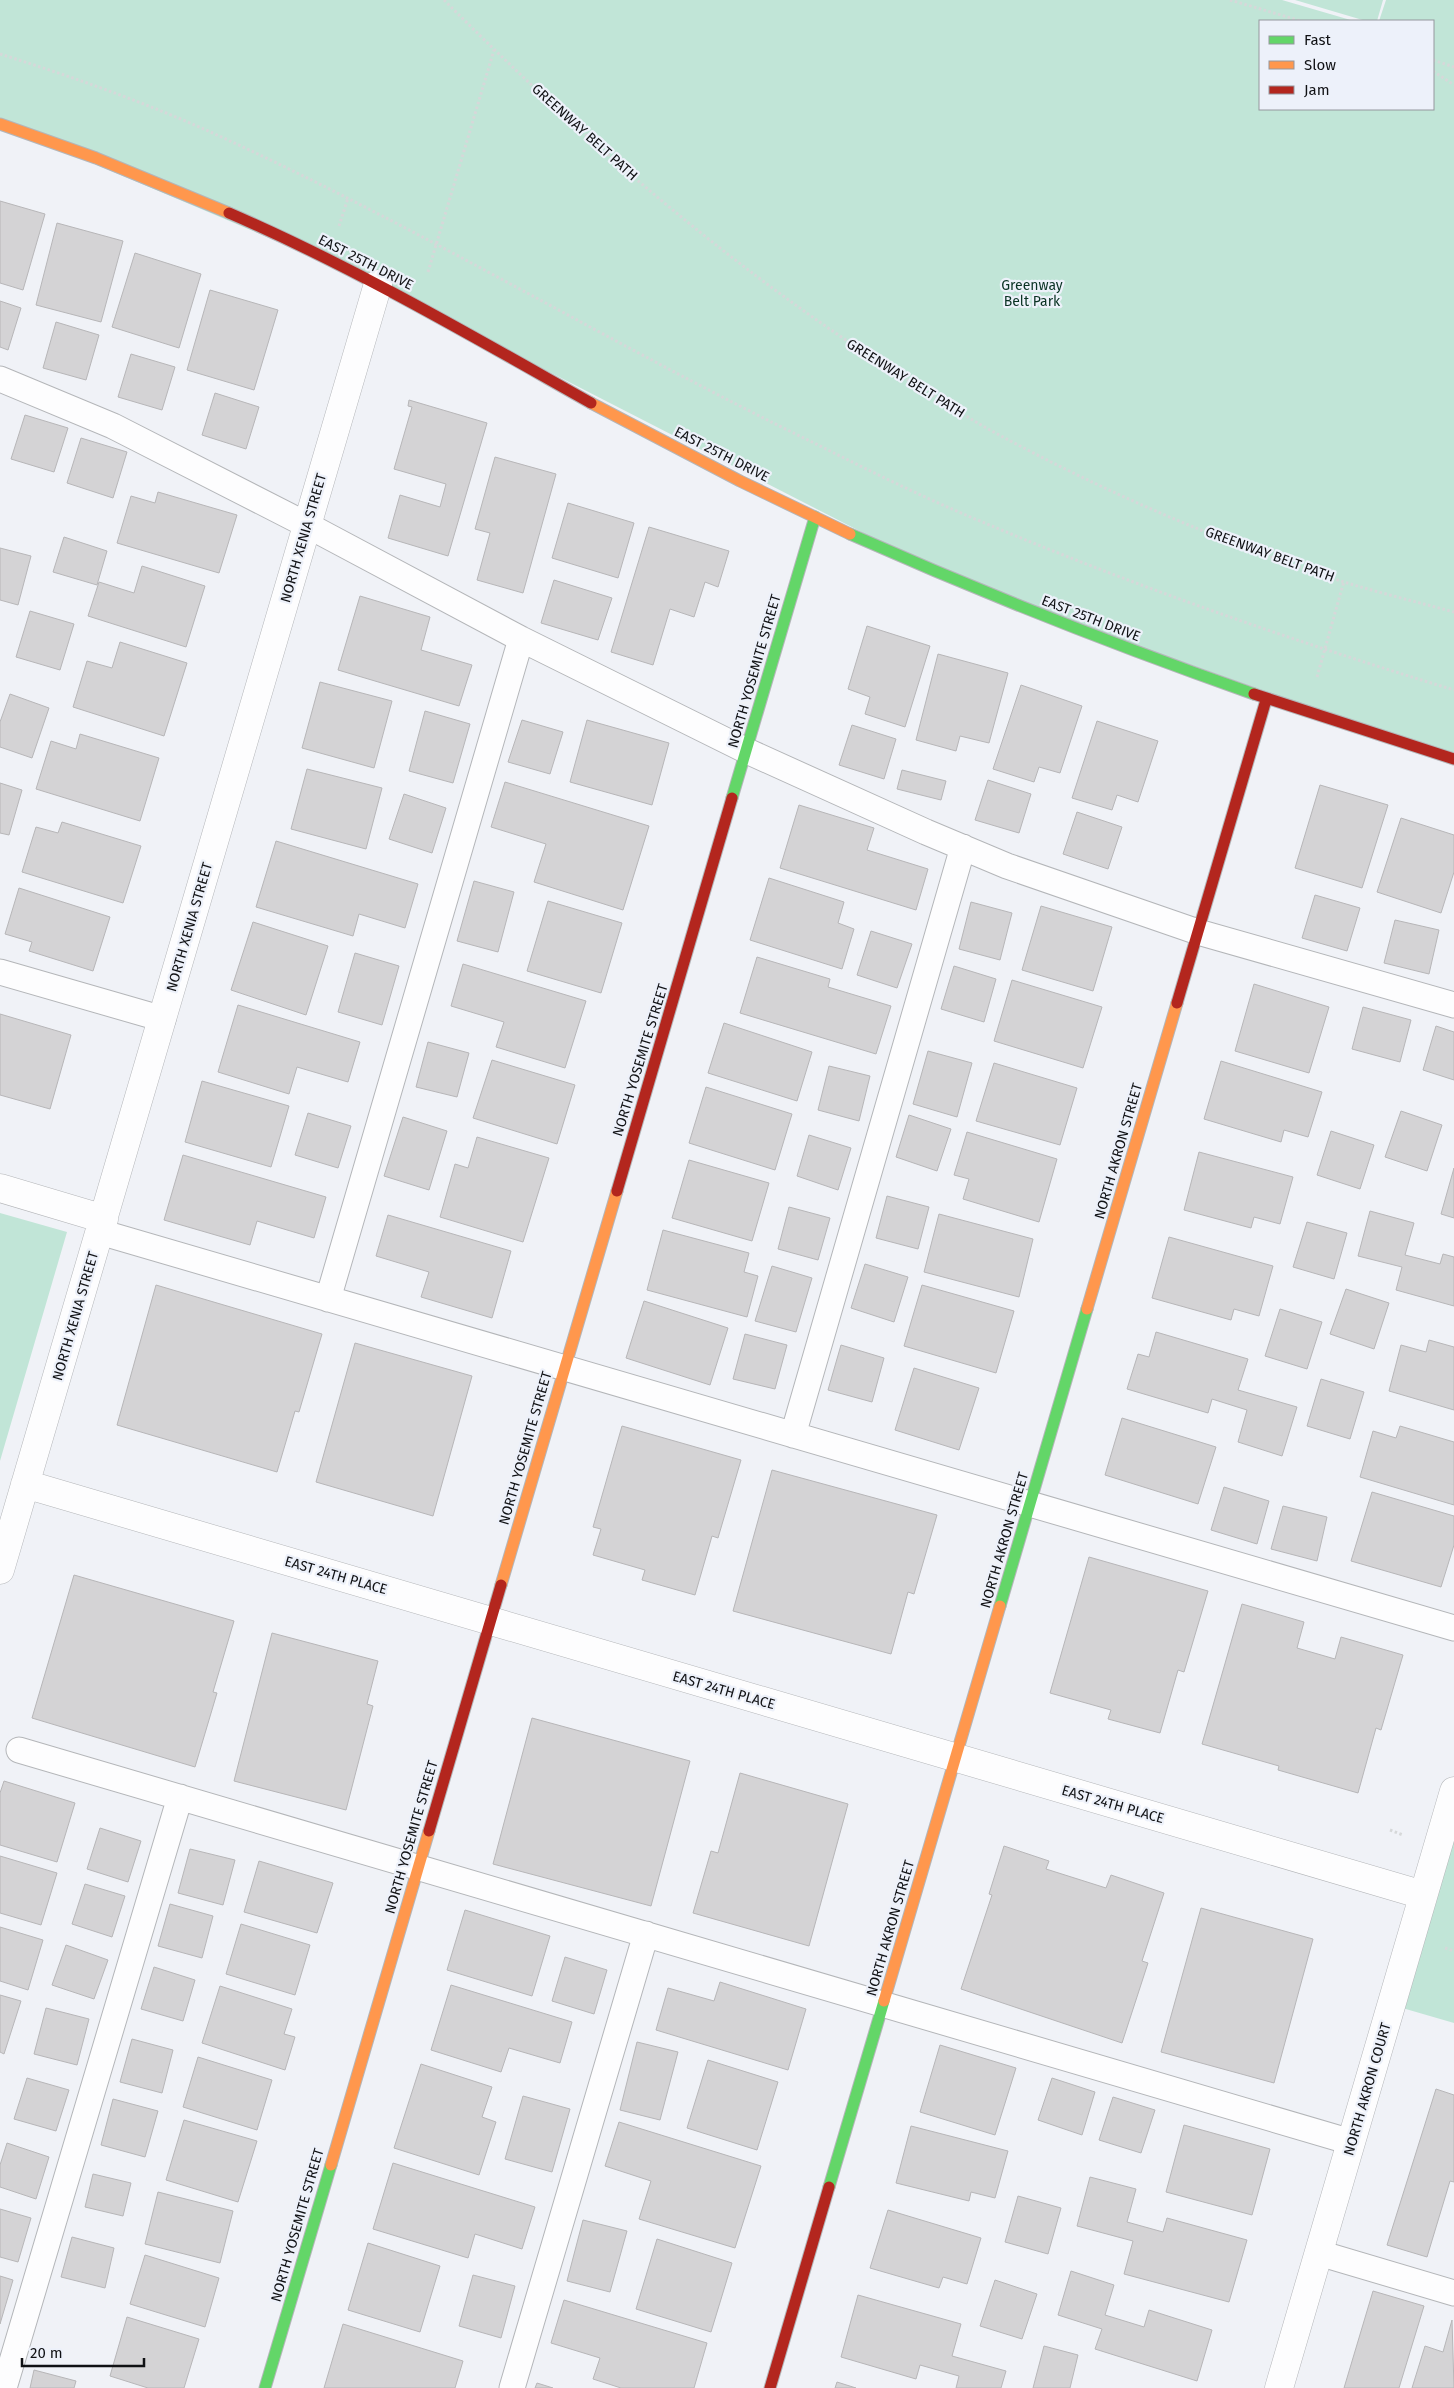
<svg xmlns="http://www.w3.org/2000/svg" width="1454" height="2388" font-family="'Fira Sans',sans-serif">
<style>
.green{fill:#c1e5d7}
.building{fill:#d4d3d5;stroke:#b7b6b8}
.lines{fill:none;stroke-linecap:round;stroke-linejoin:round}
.lane-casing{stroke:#b4b6b9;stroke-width:27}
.street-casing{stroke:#b4b6b9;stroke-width:29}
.fast-casing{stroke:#b4b6b9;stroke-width:13}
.slow-casing{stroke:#b4b6b9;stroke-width:13}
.jam-casing{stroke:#b4b6b9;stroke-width:13}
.path{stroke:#d6d8d9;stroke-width:3;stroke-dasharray:2.5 2.5;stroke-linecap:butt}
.lane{stroke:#fdfdfe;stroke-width:25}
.street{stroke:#fdfdfe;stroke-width:28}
.fast{stroke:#63d668;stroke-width:11}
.slow{stroke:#ff974d;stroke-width:11}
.jam{stroke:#b3261e;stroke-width:11}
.labels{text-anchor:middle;stroke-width:4.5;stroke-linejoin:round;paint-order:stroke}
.street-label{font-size:14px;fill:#101114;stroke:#edf1fa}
.park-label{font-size:14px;fill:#093223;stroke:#edf1fa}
</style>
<rect width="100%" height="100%" fill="#f0f2f7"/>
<path class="green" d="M0,0H1282L1354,21H1260V109H1433V21H1379L1386,0H1454V759L957,581L378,284L0,124Z
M1295,0H1383L1377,21H1366Z
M0,1213L67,1232L0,1461Z
M1454,1790V2023L1392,2005Z"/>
<path class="building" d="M0,201L45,214L23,290L0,283Z
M57,223L123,241L101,322L36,305Z
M135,253L201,274L179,348L112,327Z
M210,290L278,310L254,390L187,370Z
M0,301L21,308L8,350L0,347Z
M56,322L99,335L86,380L43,368Z
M131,354L175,367L162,410L118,397Z
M215,393L259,407L246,449L202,435Z
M409,400L487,423L448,556L388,538L400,495L440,507L446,484L394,469L412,407L408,406Z
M25,415L68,428L54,472L11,459Z
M81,438L127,452L113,498L67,483Z
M495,457L556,474L523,593L477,580L490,533L475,529Z
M158,492L237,515L219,573L117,543L131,496L155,503Z
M568,503L634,523L618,578L552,558Z
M649,527L729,551L718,587L705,582L694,617L670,609L653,665L611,652Z
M64,537L107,551L97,585L53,572Z
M0,548L31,556L18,605L0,600Z
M142,566L205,586L186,647L88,616L99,582L134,593Z
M554,580L612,598L598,640L541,623Z
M360,596L430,617L421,650L472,665L459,706L338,670Z
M30,611L74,624L60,670L16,657Z
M867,626L930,646L905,727L865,714L870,697L848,689Z
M120,642L187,663L164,736L73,707L87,661L112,668Z
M938,654L1008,673L989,743L960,736L956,751L916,740Z
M320,682L392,701L374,768L302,748Z
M1021,685L1082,706L1060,773L1039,767L1034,782L993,769Z
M10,694L49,708L32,758L0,747V722Z
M425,711L470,724L453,783L409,771Z
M522,720L563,732L550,774L508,762Z
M587,720L669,743L652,805L570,782Z
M1097,721L1158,741L1138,802L1117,795L1112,810L1072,798Z
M852,725L896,739L884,779L839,765Z
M80,734L159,758L140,821L36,789L51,741L76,749Z
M307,769L382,788L366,849L291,829Z
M902,770L946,781L941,800L897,789Z
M988,780L1031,794L1019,833L975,820Z
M505,782L649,826L623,910L534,882L546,844L491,827Z
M0,783L22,790L9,835L0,833Z
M1320,785L1388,805L1362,888L1295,868Z
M404,794L446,808L432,853L389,839Z
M799,805L874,828L867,850L928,869L916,910L780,868Z
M1077,812L1122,827L1108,869L1063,854Z
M1401,818L1454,835V872L1441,913L1377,892Z
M62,822L141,846L123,903L22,872L36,827L58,833Z
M276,841L418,884L405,928L359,914L353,936L256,907Z
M769,878L844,902L838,923L854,929L842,969L750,940Z
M474,881L514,892L498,952L457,941Z
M19,888L110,917L93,971L29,951L32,942L5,934Z
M1315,895L1360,908L1347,951L1302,938Z
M548,901L622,923L601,993L527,971Z
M971,902L1012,913L1000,960L959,949Z
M1041,906L1112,927L1093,991L1022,970Z
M1395,920L1439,930L1429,974L1384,963Z
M253,922L328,946L306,1015L231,990Z
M871,931L912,944L897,988L857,975Z
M355,953L399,966L382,1025L338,1012Z
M757,957L830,979L828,987L891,1006L876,1054L740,1013Z
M463,964L586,1001L565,1068L496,1047L504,1022L451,1006Z
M954,966L996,979L984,1022L941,1009Z
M1012,980L1102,1007L1083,1068L994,1041Z
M1254,984L1329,1007L1309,1073L1235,1051Z
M238,1005L360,1042L348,1082L297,1067L289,1094L218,1072Z
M1363,1007L1411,1020L1400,1062L1352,1049Z
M0,1014L71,1035L50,1109L0,1095Z
M724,1023L812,1052L797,1101L708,1073Z
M1436,1026L1454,1032V1080L1423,1070Z
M428,1042L469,1053L457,1097L416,1087Z
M928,1051L972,1063L957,1117L913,1104Z
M492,1060L575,1085L557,1144L473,1118Z
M1221,1061L1322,1092L1308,1137L1284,1130L1281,1142L1204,1119Z
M994,1063L1077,1088L1060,1145L976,1121Z
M829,1066L870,1076L859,1121L818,1110Z
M202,1081L289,1106L271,1167L185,1142Z
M706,1087L792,1114L775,1170L689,1143Z
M1401,1111L1442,1125L1427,1171L1385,1157Z
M308,1113L351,1126L338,1168L295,1155Z
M909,1115L951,1129L937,1171L896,1157Z
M403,1117L447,1131L429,1190L384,1176Z
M1331,1131L1374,1145L1360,1189L1317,1175Z
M967,1132L1057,1159L1039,1222L963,1199L969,1179L954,1175Z
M809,1135L851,1148L838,1190L797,1176Z
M477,1137L549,1158L523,1242L440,1217L455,1164L468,1168Z
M1199,1152L1293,1177L1280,1224L1254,1217L1251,1228L1184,1210Z
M183,1155L326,1197L314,1238L257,1221L250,1245L164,1220Z
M689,1160L769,1183L752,1241L672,1218Z
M1454,1168V1218L1441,1214Z
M887,1196L929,1207L918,1249L876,1238Z
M789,1207L830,1218L818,1260L778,1249Z
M1370,1211L1414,1223L1405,1255L1440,1264L1443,1254L1454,1257V1306L1396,1290L1402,1267L1358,1256Z
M939,1214L1033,1239L1019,1297L924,1272Z
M388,1215L511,1251L492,1318L421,1297L429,1272L376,1256Z
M1307,1222L1347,1233L1334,1279L1293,1267Z
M663,1230L749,1253L744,1272L758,1276L747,1317L647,1290Z
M1169,1237L1273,1266L1259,1316L1234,1309L1231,1320L1152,1298Z
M865,1264L908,1277L894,1322L851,1308Z
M772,1266L812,1278L796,1332L755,1321Z
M156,1285L322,1334L299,1412L295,1411L277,1472L117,1425Z
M922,1285L1014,1311L996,1373L904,1346Z
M1346,1289L1389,1303L1374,1349L1330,1334Z
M644,1301L728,1328L710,1385L626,1358Z
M1280,1309L1322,1322L1307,1369L1265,1356Z
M1156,1332L1248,1359L1238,1390L1297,1407L1282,1456L1238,1442L1247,1410L1212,1399L1208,1413L1127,1389L1138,1354L1149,1357Z
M745,1334L787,1345L775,1389L733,1379Z
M1429,1340L1454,1347V1410L1389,1391L1401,1345L1426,1352Z
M355,1343L472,1376L433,1516L316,1482Z
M841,1345L884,1358L872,1402L828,1390Z
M914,1368L979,1388L959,1450L895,1430Z
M1321,1379L1364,1392L1350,1439L1307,1426Z
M1122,1418L1216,1447L1198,1504L1105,1475Z
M622,1426L741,1460L718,1538L712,1536L695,1595L642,1580L645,1570L593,1555L601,1529L593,1527Z
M1400,1426L1454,1442V1505L1360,1477L1373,1431L1396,1438Z
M772,1470L937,1515L914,1594L908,1592L891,1654L733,1611Z
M1224,1487L1269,1501L1257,1544L1211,1530Z
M1372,1492L1454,1516V1545L1441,1587L1351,1561Z
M1283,1506L1327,1517L1317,1561L1271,1549Z
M1089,1557L1208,1591L1184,1672L1178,1670L1160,1733L1108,1719L1111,1710L1050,1693Z
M74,1575L234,1621L213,1692L217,1693L195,1767L32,1718Z
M1242,1604L1304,1622L1297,1648L1335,1659L1341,1637L1403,1655L1381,1730L1376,1728L1358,1793L1278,1770L1279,1766L1202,1744Z
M272,1633L378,1661L367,1704L373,1706L346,1810L234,1781Z
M532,1718L690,1761L651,1906L493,1864Z
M740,1773L848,1804L809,1946L693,1913L711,1851L718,1853Z
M4,1781L75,1803L57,1862L0,1845V1793Z
M100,1828L141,1841L128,1882L87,1869Z
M1004,1846L1049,1861L1046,1869L1106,1888L1111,1875L1164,1893L1142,1961L1148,1963L1122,2043L961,1989L992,1895L989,1894Z
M190,1849L235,1860L223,1905L178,1893Z
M0,1856L57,1873L41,1925L0,1913Z
M259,1861L333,1883L317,1933L244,1912Z
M85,1884L125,1896L112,1937L72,1924Z
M170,1904L213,1916L202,1958L158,1946Z
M1201,1908L1313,1939L1274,2083L1161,2052Z
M465,1910L550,1936L532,1996L447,1970Z
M241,1924L310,1945L295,1995L226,1974Z
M0,1927L43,1940L28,1990L0,1981Z
M66,1945L108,1960L94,1999L52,1985Z
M565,1957L607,1970L594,2014L552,2001Z
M154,1967L195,1980L183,2021L141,2009Z
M720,1982L806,2009L788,2070L656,2030L668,1988L714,2001Z
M451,1985L572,2022L560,2063L509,2048L501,2072L431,2050Z
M220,1986L292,2009L284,2034L295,2037L285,2070L202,2043Z
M0,1995L21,2001L4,2054L0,2052Z
M46,2008L89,2019L77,2065L34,2054Z
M132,2039L173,2050L162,2093L120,2082Z
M637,2042L678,2052L660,2120L620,2110Z
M940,2045L1016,2068L995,2135L920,2112Z
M198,2057L272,2080L257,2130L183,2107Z
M708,2060L778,2082L757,2150L687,2128Z
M421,2064L492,2087L482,2117L496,2122L479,2175L394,2148Z
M27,2078L69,2090L56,2131L14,2119Z
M1052,2078L1095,2092L1082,2135L1038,2120Z
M1436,2089L1454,2095V2182L1450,2181L1427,2257L1387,2245Z
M523,2096L570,2109L552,2172L505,2159Z
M1113,2097L1155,2110L1141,2153L1099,2140Z
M113,2099L158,2111L145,2157L101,2145Z
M184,2120L257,2141L238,2202L166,2180Z
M619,2122L761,2166L735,2248L639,2219L651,2181L605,2166Z
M1184,2125L1270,2149L1252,2215L1166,2192Z
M911,2126L1008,2151L995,2198L971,2192L969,2201L896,2183Z
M7,2143L49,2157L36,2199L0,2187V2165Z
M393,2163L535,2207L522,2249L475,2234L468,2258L373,2229Z
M93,2174L131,2183L123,2216L85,2207Z
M1090,2177L1136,2189L1127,2222L1163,2232L1167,2218L1247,2240L1229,2302L1124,2274L1133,2241L1077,2226Z
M158,2192L233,2211L220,2263L145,2244Z
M1018,2196L1061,2208L1048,2254L1005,2242Z
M0,2209L31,2218L18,2262L0,2257Z
M888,2210L981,2238L967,2284L943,2277L939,2288L870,2268Z
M583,2220L627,2231L610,2292L567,2281Z
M72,2237L114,2248L105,2288L61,2277Z
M657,2239L732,2263L711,2332L636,2309Z
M368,2243L440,2266L420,2332L348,2310Z
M145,2255L219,2278L205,2327L130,2304Z
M1071,2271L1114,2285L1105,2315L1144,2327L1149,2310L1212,2330L1197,2381L1095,2349L1102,2329L1058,2315Z
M473,2275L515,2286L501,2338L459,2326Z
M0,2276L13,2280L0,2324Z
M995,2280L1037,2294L1022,2339L980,2326Z
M1373,2291L1424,2306L1399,2388H1344Z
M858,2295L961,2324L952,2356L1006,2371L1001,2388H956L959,2376L920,2365L916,2379L841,2357Z
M564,2300L707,2343L694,2388H621L593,2379L600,2358L551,2343Z
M127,2317L199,2339L184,2388H148L110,2376Z
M1452,2320L1454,2388H1412L1425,2346L1443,2352Z
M343,2324L463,2361L455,2388H324Z
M1044,2346L1078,2355L1070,2388H1033Z
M34,2370L76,2381L74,2388H30Z
M837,2382L856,2388H835Z
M537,2383L553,2388H535Z"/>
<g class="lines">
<g class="lane-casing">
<path id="lane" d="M0,379L113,426L307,525L521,639L747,751L926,832L1007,866L1198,932L1454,1005
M0,972L163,1019
M100,1232L1454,1628
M328,1299L521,639
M793,1435L963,847
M19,1750L1351,2142
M1319,2253L1454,2293
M4,2388L180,1797
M512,2388L646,1934"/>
</g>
<g class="street-casing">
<path id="street" d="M0,1188L104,1219
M25,1484L1423,1895
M0,1570L378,284
M1279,2388L1454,1791"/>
</g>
<g class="fast-casing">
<path id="fast" d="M850,534C983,593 1117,646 1254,694
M732,798L815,517
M1000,1606L1087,1309
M829,2187L884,2001
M265,2388L331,2165"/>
</g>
<g class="slow-casing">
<path id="slow" d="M0,124L96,158L229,213
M591,403L740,481L850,534
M1087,1309L1177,1003
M501,1585L617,1191
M884,2001L1000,1606
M331,2165L429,1831"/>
</g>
<g class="jam-casing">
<path id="jam" d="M229,213C354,267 472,336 591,403
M1254,694L1454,759
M1177,1003L1266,700
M617,1191L732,798
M429,1831L501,1585
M770,2388L829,2187"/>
</g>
<path class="path" d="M444,0C590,146 747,283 924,390C946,403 968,418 990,430C1102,491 1222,543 1344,582C1380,593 1417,602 1454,612
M1230,0L1301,21
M0,54C73,77 147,103 217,135C421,228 612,345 814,443C868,470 924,498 980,521C1134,586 1293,641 1454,690
M1433,60L1454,67
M1433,71L1454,85
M339,226L348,198
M428,272L494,50
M1317,677L1344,581
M1390,1830L1403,1835
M1445,1948L1454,1951"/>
<use href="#lane" class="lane"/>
<use href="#street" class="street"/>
<use href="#fast" class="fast"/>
<use href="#slow" class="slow"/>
<use href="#jam" class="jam"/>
</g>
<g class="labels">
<g class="street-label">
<text transform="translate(585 132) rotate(42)" y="5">GREENWAY BELT PATH</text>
<text transform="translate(366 262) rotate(27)" y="5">EAST 25TH DRIVE</text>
<text transform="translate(906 378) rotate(32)" y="5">GREENWAY BELT PATH</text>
<text transform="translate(722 454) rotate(27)" y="5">EAST 25TH DRIVE</text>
<text transform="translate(303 538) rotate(-74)" y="5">NORTH XENIA STREET</text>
<text transform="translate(1270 554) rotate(20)" y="5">GREENWAY BELT PATH</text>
<text transform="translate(1091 618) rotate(21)" y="5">EAST 25TH DRIVE</text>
<text transform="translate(754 671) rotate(-74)" y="5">NORTH YOSEMITE STREET</text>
<text transform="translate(189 927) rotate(-74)" y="5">NORTH XENIA STREET</text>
<text transform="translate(640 1060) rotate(-73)" y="5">NORTH YOSEMITE STREET</text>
<text transform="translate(1118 1151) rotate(-74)" y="5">NORTH AKRON STREET</text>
<text transform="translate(75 1316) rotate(-74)" y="5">NORTH XENIA STREET</text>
<text transform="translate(525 1448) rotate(-74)" y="5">NORTH YOSEMITE STREET</text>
<text transform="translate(1004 1540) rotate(-74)" y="5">NORTH AKRON STREET</text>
<text transform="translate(336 1575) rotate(16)" y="5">EAST 24TH PLACE</text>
<text transform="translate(724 1690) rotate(16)" y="5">EAST 24TH PLACE</text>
<text transform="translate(1113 1804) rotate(16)" y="5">EAST 24TH PLACE</text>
<text transform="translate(411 1837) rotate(-74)" y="5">NORTH YOSEMITE STREET</text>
<text transform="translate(890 1928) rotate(-74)" y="5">NORTH AKRON STREET</text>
<text transform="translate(1367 2089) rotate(-74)" y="5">NORTH AKRON COURT</text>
<text transform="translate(297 2225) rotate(-74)" y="5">NORTH YOSEMITE STREET</text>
</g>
<g class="park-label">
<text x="1032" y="290">Greenway<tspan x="1032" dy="16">Belt Park</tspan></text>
</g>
</g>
<rect x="1259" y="20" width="175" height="90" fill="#edf1fa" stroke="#95979e"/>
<rect x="1269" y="36" width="25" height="8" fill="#63d668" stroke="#95979e"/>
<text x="1304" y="45" font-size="15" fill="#101114">Fast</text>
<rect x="1269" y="61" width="25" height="8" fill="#ff974d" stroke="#95979e"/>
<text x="1304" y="70" font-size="15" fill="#101114">Slow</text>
<rect x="1269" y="86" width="25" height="8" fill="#b3261e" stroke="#95979e"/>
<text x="1304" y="95" font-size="15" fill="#101114">Jam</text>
<path d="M22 2358v8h122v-8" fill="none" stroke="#101114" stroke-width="2.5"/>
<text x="30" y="2358" font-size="15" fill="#101114" stroke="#edf1fa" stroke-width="4" paint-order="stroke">20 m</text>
</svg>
